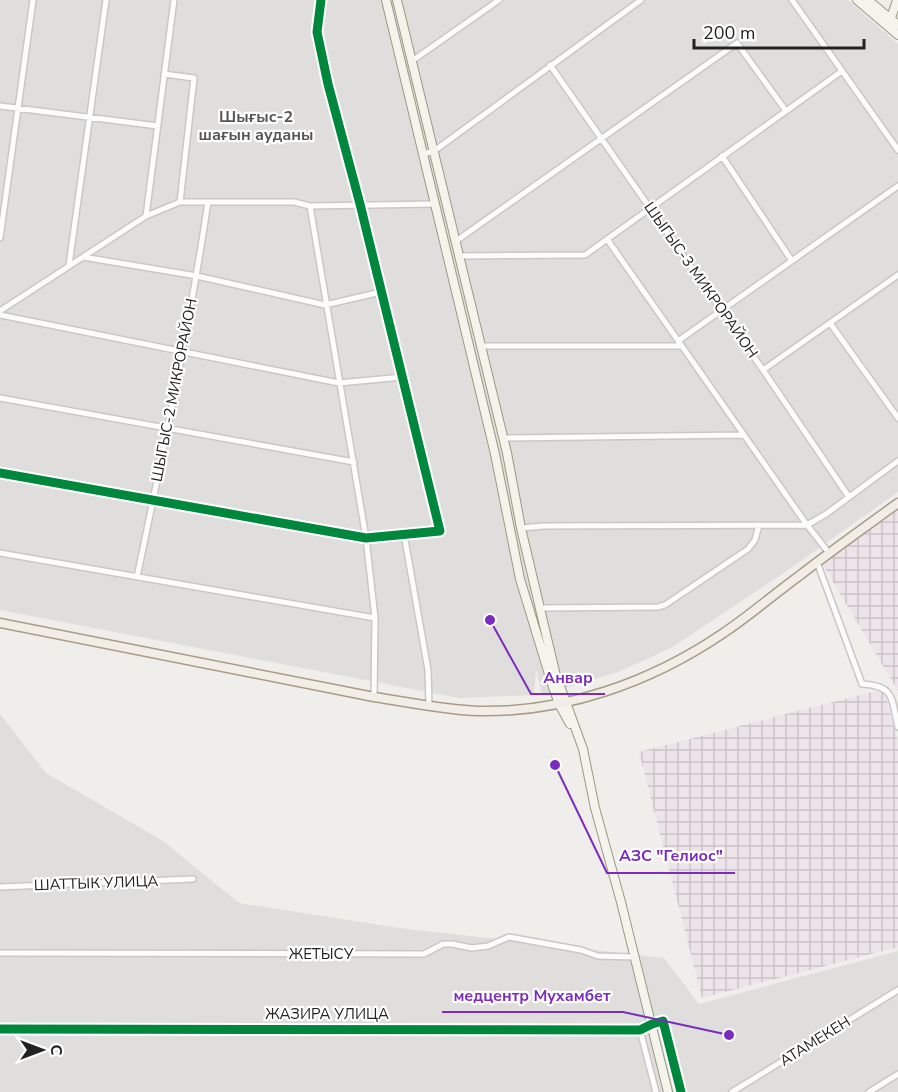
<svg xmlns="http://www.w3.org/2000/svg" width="898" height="1092" font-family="'Nunito Sans',sans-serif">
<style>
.residential{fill:#dfdedc}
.industrial{fill:url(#industrial-grid)}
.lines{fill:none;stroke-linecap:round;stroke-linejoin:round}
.street-casing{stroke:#c9c8c7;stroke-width:8}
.secondary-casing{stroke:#999a82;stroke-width:10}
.primary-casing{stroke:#a79c86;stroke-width:11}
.street{stroke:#fdfcfc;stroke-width:5}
.secondary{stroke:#f4f4ed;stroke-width:8}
.primary{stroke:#f3ede7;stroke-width:8}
.cycleway-casing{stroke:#fff;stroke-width:13}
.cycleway{stroke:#00873e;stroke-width:9}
.labels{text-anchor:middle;stroke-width:4.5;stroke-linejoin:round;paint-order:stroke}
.street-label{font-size:15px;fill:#222;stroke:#fff}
.neighbourhood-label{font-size:16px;font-weight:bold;fill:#555;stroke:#fff}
.leader{fill:none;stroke:#7b2cbf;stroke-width:2}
.callout-dot{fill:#7b2cbf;stroke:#fff;stroke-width:2}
.callout-label{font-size:16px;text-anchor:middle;font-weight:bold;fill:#7b2cbf;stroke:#fff;stroke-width:4.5;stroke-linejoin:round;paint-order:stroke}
</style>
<defs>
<pattern id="industrial-grid" width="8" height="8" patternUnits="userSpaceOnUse" patternTransform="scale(1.5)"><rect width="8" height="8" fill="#ede4e9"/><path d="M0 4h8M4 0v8" fill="none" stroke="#cbc3c8"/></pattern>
</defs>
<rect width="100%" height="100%" fill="#f0eeeb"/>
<path class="residential" d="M0,0H848L898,44V492L781,575L671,648L618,672L542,695L536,669L534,695L459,698L0,610Z
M0,714L46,773L163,841L239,903L399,928L664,958L699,1004L898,951V1092H0Z"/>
<path class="industrial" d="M898,504V691L820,560Z
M884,689L898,743V947L702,998L639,752Z"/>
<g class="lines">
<g class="street-casing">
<path id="street" d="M792,0L898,150
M412,61L499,0
M550,65L763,370L849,497
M164,74L194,78L180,202
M0,106L158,126
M423,154L434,151L641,0
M722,156L792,261
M310,206L366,538L375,618L374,697
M146,216L174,0
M0,238L33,0
M607,239L807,525L829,553
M456,241L737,43L786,111
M459,256L585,255L842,71
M83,257L197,276L325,305L381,292
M69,265L106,0
M0,311L146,216L180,202H294L310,206L435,204
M0,315L339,383L402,377
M830,323L898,418
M678,341L898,186
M481,346H682
M763,370L898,275
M0,398L354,462
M503,438L744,435
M0,473L366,538L440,531L360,204L328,84L317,32L321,0
M521,528L543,526L807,525L826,514L898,461
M404,534L428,670L429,706
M0,553L375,618
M817,562L862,684C896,686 891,699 898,727
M137,577C163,453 189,328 208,202
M540,608L658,607L665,605L748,549L755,540L759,525
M0,887L193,879
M0,953L424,954L443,944H452L472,948L488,946L509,937L581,950L598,956L635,957
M0,1029L640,1030L652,1024L663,1021L681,1092
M640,1030L656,1092
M732,1092L898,990
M869,1092L898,1074"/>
</g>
<g class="secondary-casing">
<path id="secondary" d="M386,0L495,454L520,579L552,684L559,704L570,724
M397,0L507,453L521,528L555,672L583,749L595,808L621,902L668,1092
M857,0L898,35
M868,0L898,25
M890,21L897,0"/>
</g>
<g class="primary-casing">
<path id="primary" d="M0,623L374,697C408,702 444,710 478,711C565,713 651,682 722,634C749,616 773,595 799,576C831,551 865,527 898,503"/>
</g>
<use href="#street" class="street"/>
<use href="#secondary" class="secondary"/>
<use href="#primary" class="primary"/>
<g class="cycleway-casing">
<path id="cycleway" d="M0,473L366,538L440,531L360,204L328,84L317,32L321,0
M0,1029L640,1030L652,1024L663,1021L681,1092"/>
</g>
<use href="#cycleway" class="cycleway"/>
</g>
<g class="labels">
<g class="street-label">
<text transform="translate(701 280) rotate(55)" y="5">ШЫГЫС-3 МИКРОРАЙОН</text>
<text transform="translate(174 390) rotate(-79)" y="5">ШЫГЫС-2 МИКРОРАЙОН</text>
<text transform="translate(96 883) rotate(-2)" y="5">ШАТТЫК УЛИЦА</text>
<text x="321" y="959">ЖЕТЫСУ</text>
<text x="327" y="1019">ЖАЗИРА УЛИЦА</text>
<text transform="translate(815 1041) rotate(-32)" y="5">АТАМЕКЕН</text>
</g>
<g class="neighbourhood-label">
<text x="256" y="122">Шығыс-2<tspan x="256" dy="18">шағын ауданы</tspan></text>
</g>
</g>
<path class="leader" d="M490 620L531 694H605M555 765L607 873H735M729 1035L623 1012H442"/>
<g class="callout-dot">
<circle cx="490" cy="620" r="6"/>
<circle cx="555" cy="765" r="6"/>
<circle cx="729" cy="1035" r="6"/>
</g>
<g class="callout-label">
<text x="568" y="683">Анвар</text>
<text x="671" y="861">АЗС "Гелиос"</text>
<text x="532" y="1001">медцентр Мухамбет</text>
</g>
<g transform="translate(42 1050) rotate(90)" stroke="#ffffff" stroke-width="4.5" paint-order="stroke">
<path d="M0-4.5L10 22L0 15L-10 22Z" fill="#222222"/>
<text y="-9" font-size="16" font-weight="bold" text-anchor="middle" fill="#222222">С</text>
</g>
<path d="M694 39v9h170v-9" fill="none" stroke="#222222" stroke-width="3"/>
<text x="703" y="39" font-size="18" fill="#222222" stroke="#ffffff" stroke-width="4.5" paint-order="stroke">200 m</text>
</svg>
